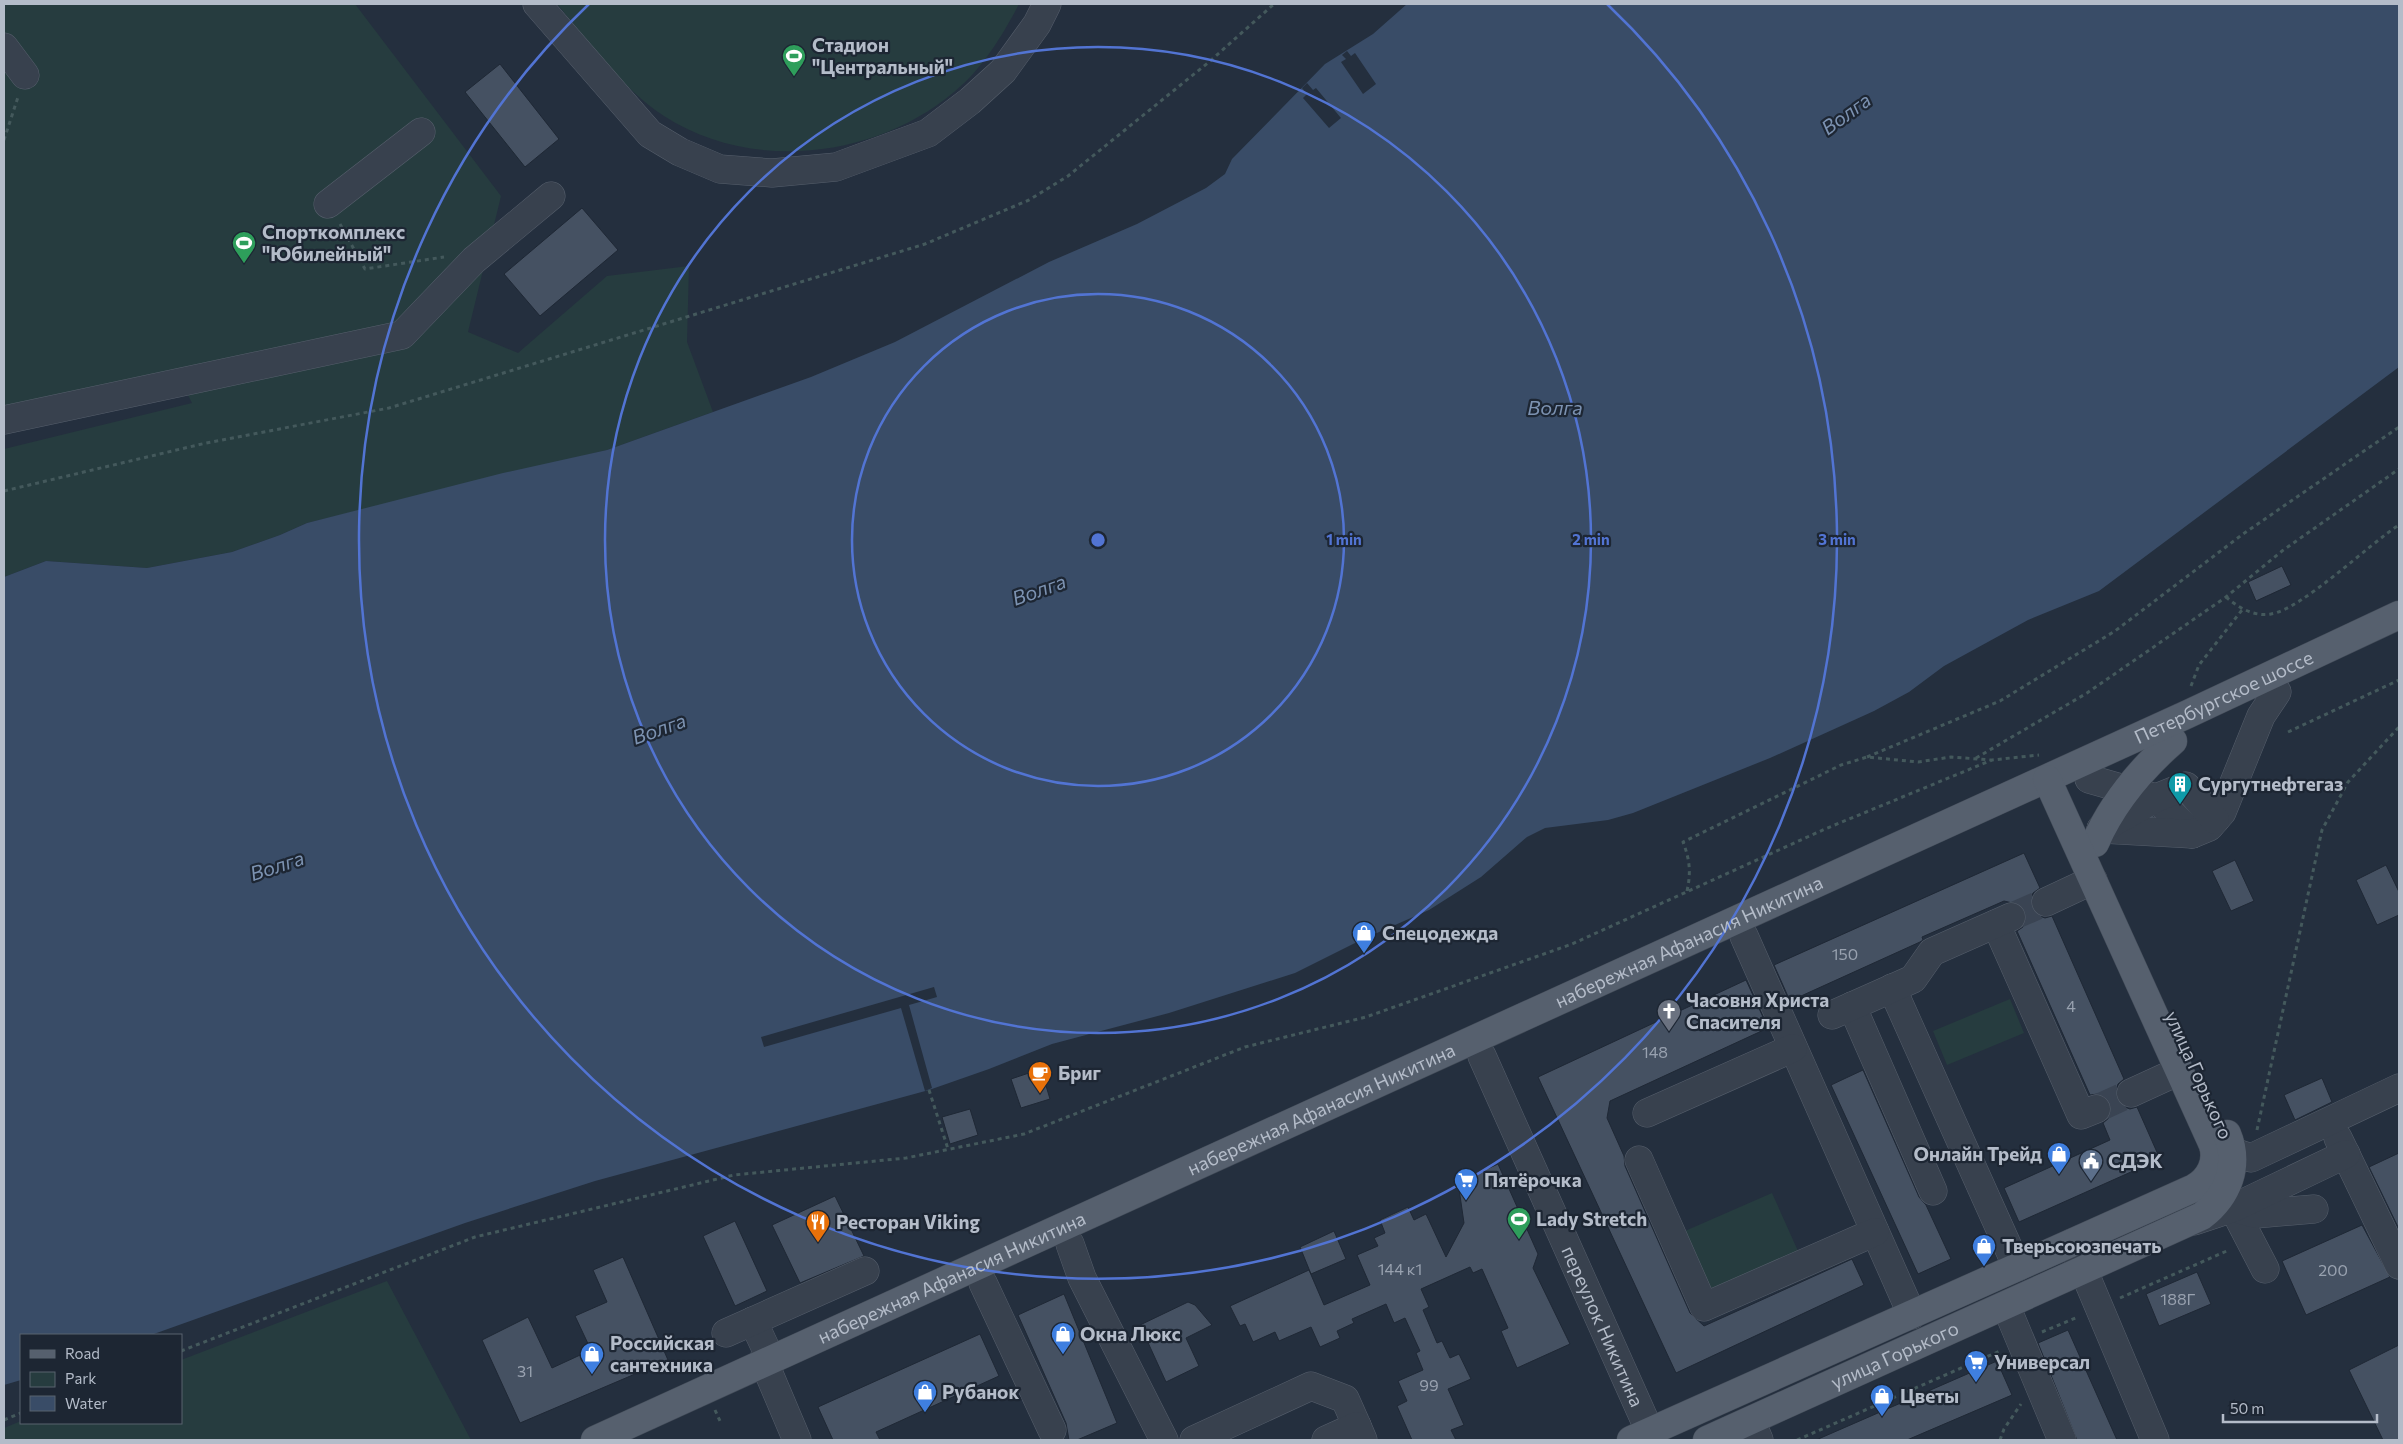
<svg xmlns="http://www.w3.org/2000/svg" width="2403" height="1444" font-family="Commissioner,sans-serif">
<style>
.green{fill:#263c3f}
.water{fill:#394c67}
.pier{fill:#242f3e}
.building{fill:#455162;stroke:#1f2835}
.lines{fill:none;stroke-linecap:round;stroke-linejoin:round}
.minor-tunnel{stroke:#3a4453;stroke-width:28;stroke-dasharray:28 14;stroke-linecap:butt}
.minor-casing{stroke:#565f6c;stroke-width:29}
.major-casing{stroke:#414a57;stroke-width:29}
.path{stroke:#44595c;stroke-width:3;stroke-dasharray:4 4;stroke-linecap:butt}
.minor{stroke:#38414e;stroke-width:28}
.major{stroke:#56606e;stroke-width:28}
.ring{fill:none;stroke:#5274d3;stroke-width:2.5}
.labels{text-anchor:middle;stroke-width:4.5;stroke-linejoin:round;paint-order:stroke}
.number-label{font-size:16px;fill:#98a1af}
.poi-label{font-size:19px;font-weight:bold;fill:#b4bcc9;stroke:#1d2633;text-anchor:start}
.street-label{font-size:19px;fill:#b4bcc9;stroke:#1d2633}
.water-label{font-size:20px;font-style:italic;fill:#7c92b1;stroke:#1d2633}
.centre{fill:#5274d3;stroke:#1d2633;stroke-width:2.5}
.ring-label{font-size:15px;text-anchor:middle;font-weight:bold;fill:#5274d3;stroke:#1d2633;stroke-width:4.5;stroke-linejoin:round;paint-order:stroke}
</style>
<rect width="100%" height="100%" fill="#242f3e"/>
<path class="green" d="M4,4H355L501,196L468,332L518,353L607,276L689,266L687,342L713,412L607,450L307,523L280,535L232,552L147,568L46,561L4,577V449L192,403L186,391L4,434Z
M557,4H1019C1002,36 983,68 954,92C876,158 752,173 664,116C620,87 590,43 557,4Z
M2010,999L2024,1033L1947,1065L1933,1031Z
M1772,1193L1798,1251L1711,1290L1685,1231Z
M387,1281L471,1440H4V1428L21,1421L181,1423V1360Z"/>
<path class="water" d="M1407,4H2399V367L2099,591L2028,620L1944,666L1909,692L1874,711L1770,758L1633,813L1608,820L1545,828L1527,837L1481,877L1429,910L1361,940L1295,973L1169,1013L1052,1044L989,1069L929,1090L595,1181L465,1223L151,1335H21V1380L4,1385V577L46,561L147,568L232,552L280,535L307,523L503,473L607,450L811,377L895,342L1049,262L1137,224L1206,188L1225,174L1232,159L1325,64L1373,34Z"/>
<path class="pier" d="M1347,51L1351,56L1355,53L1376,84L1363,94L1341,62L1346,59L1342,55Z
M1307,83L1313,90L1316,88L1341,118L1329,128L1303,98L1307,94L1302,88Z
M934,987L937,997L909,1005L932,1088L925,1091L901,1008L764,1047L761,1037Z"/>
<path class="building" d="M500,64L559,139L525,167L465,92Z
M582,208L618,250L540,316L504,274Z
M2282,566L2291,585L2256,601L2248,582Z
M2024,853L2040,888L2033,893L2030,901L2032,908L2037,915L2045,918L2052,916L2124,1079L2118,1084L2116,1091L2117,1099L2122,1106L2130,1109L2137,1107L2160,1159L2019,1222L2004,1188L2110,1140L2103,1123L2109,1118L2111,1111L2110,1103L2105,1096L2098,1094L2090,1095L2017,931L2023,927L2026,919L2025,911L2021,905L2004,901L1922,937L1923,940L1920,942L1790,1001L1774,965Z
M2235,860L2254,901L2231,911L2212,871Z
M2386,865L2399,892V915L2377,925L2356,880Z
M1746,980L1768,1028L1610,1101L1607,1118L1624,1156L1625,1166L1690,1313L1704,1326L1852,1259L1864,1285L1676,1373L1538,1077Z
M1041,1069L1050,1099L1021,1108L1011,1079Z
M1863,1070L1919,1197L1926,1205L1951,1259L1918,1274L1831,1085Z
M2322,1078L2332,1102L2295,1120L2284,1095Z
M970,1109L978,1135L950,1144L942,1117Z
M2399,1153V1229L2369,1167Z
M1498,1164L1538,1254L1533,1268L1570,1344L1517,1368L1501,1331L1508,1328L1482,1269L1473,1273L1470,1267L1421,1289L1429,1307L1423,1310L1437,1343L1442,1341L1450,1358L1459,1354L1471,1379L1448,1389L1464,1425L1451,1430L1456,1440H1412L1397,1406L1407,1401L1398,1381L1423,1370L1416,1353L1420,1351L1405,1318L1394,1323L1386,1304L1352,1319L1354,1323L1337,1331L1340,1338L1320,1347L1311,1327L1279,1341L1275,1332L1253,1342L1245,1324L1240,1326L1230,1306L1309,1270L1324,1305L1370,1285L1357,1255L1378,1246L1374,1238L1385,1233L1380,1220L1408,1207L1414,1220L1426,1214L1446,1257L1464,1223L1458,1182Z
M835,1196L864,1256L800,1283L772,1225Z
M735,1221L767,1291L735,1306L703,1236Z
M2362,1225L2390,1277L2306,1315L2282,1261Z
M1334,1231L1346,1259L1311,1274L1300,1247Z
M623,1257L668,1360L520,1423L482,1340L528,1317L552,1368L591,1350L575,1316L607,1302L593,1270Z
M2197,1272L2211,1304L2159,1326L2146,1294Z
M1064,1294L1117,1423L1077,1440H1069L1066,1423L1018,1315Z
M1188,1302L1195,1305L1212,1325L1186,1338L1199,1366L1166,1382L1140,1325Z
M2068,1330L2117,1440H2077L2038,1343Z
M980,1334L999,1376L876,1432L880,1440H833L818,1407Z
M2399,1345V1440H2383L2349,1370Z
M1997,1361L2012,1395L1907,1440H1816Z"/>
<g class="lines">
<path class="minor-tunnel" d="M2011,917L2046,902
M2096,1109L2131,1093"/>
<g class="minor-casing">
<g id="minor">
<path d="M537,4L650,134L680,152L720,169L772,173L836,167L928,133L970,101L1003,71L1037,24L1047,4"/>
<path d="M4,47L25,75"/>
<path d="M328,204L421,132"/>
<path d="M4,420L402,335L474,260L551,196"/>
<path d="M2089,779L2156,798L2192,834"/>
<path d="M2101,829L2192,834L2209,827L2222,812L2261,716L2277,692"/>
<path d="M2101,829L2156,798L2186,786L2215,820"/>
<path d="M2046,902L2093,880"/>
<path d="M1996,924L2081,1115L2096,1109"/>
<path d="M1744,936L1912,1315"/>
<path d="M1892,988L2017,1267"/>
<path d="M1852,1006L1933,1191"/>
<path d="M1832,1015L1913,979L1932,952L2011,917"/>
<path id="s1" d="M1482,1056L1650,1432"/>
<path d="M2131,1093L2179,1071"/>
<path d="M1647,1113L1793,1048"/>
<path d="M2338,1138L2399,1265"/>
<path d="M2213,1145L2251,1158L2399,1088"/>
<path d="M1639,1160L1704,1307L1875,1232"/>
<path d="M2225,1192L2265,1269"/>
<path d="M2233,1208L2256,1214L2314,1209"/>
<path d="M2194,1221L2233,1208L2346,1154"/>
<path d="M2072,1243L2155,1440"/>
<path d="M1070,1244L1082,1278L1164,1440"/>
<path d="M983,1283L1052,1430"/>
<path d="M2006,1306L2062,1440"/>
<path d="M753,1321L766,1349L764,1362L797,1440"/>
<path d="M726,1333L865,1271"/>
<path d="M1751,1421L1759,1440"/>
<path d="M1194,1440L1311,1386L1345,1399L1357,1426"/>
<path d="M1326,1440L1357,1426L1363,1440"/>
</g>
</g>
<g class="major-casing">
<g id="major">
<path d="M2095,843C2113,802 2140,770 2173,741"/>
<path id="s2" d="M595,1440L2188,714L2399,615"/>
<path d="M1631,1440L2194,1188C2210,1179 2218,1162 2213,1145L2047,779"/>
<path id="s3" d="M1707,1440L2202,1216C2228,1196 2240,1165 2227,1134"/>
</g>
</g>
<path class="path" d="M4,140L18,97
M340,224L365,269L444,257
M4,491L206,443L389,408L925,244L1029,200L1068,176L1209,62L1274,4
M2226,597C2238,607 2253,617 2271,614C2302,609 2368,545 2399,525
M2191,686L2199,665L2242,610
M2288,732L2399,680
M1867,757L2000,701L2115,631L2243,534L2399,427
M1976,758L2087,693L2226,597L2282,551L2399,469
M1687,891C1691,873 1690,860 1683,842L1841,765L1867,757L1918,762L1951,757L1991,760
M929,1090L948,1149
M2257,1130L2322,830L2348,782L2399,727
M2120,1298L2229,1250
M2042,1332L2078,1317
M181,1351L475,1237L734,1175L906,1158L1024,1134L1245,1047L1366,1017L1572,944L1825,829L1992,760L2039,755
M715,1410L720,1421
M4,1420L21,1413
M1797,1440L2000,1351
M2000,1440L2004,1429L2021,1404"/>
<use href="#minor" class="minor"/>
<use href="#major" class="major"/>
</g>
<g class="ring">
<circle cx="1098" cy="540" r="246"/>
<circle cx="1098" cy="540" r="493"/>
<path d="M1607 4A739 739 0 1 1 589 4"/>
</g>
<defs>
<g id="stadium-pin" transform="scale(1.25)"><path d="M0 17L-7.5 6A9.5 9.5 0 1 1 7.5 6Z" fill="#2e9e5b" stroke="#1d2633"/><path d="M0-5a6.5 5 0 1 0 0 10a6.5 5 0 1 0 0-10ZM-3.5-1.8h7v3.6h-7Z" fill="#fff"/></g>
<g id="building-pin" transform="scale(1.25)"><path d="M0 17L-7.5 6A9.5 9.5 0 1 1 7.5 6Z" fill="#0f9aa8" stroke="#1d2633"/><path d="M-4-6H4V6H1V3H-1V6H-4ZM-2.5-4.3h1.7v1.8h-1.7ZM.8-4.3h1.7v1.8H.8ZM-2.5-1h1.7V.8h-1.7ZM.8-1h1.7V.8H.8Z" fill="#fff"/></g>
<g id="shop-pin" transform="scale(1.25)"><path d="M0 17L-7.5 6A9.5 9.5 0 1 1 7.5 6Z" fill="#3f7fe0" stroke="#1d2633"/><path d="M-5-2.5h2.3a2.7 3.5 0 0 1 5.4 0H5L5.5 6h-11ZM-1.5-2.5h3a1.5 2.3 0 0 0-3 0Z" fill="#fff"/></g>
<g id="church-pin" transform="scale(1.25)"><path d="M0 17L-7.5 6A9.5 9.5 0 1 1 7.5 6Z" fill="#6b7280" stroke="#1d2633"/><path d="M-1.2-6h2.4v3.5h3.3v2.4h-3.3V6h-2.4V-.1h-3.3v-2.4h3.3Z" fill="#fff"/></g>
<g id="cafe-pin" transform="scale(1.25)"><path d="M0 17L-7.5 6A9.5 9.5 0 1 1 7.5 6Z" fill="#e8710a" stroke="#1d2633"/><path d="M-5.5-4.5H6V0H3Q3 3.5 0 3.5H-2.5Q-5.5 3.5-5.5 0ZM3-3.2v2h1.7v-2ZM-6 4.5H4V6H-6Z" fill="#fff"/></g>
<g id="civic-pin" transform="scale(1.25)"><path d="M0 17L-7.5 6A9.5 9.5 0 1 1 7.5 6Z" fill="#5c6f8a" stroke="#1d2633"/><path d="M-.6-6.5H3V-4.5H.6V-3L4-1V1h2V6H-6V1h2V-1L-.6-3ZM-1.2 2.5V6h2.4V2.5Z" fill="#fff"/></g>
<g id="supermarket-pin" transform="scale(1.25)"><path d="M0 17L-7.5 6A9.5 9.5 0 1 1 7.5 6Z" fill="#3f7fe0" stroke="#1d2633"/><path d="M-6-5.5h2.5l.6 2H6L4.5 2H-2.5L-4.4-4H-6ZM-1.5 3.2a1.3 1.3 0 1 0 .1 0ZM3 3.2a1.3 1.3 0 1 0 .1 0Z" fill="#fff"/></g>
<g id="restaurant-pin" transform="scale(1.25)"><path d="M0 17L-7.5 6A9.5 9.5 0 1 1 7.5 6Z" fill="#e8710a" stroke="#1d2633"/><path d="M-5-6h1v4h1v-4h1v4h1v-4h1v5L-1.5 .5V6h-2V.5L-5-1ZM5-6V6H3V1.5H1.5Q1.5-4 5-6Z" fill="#fff"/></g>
</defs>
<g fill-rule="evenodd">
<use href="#stadium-pin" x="794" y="56"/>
<use href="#stadium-pin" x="244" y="243"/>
<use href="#building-pin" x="2180" y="784"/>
<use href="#shop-pin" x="1364" y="933"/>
<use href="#church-pin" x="1669" y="1011"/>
<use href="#cafe-pin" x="1040" y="1073"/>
<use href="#shop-pin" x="2059" y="1154"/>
<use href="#civic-pin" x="2091" y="1161"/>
<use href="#supermarket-pin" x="1466" y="1180"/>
<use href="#stadium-pin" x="1519" y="1219"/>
<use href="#restaurant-pin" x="818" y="1222"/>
<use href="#shop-pin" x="1984" y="1246"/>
<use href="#shop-pin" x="1063" y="1334"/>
<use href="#shop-pin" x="592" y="1354"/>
<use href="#supermarket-pin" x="1976" y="1362"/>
<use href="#shop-pin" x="925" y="1392"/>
<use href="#shop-pin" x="1882" y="1396"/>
</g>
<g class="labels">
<g class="number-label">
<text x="1845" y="960">150</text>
<text x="2071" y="1012">4</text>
<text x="1655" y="1058">148</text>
<text x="1400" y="1275">144 к1</text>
<text x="2333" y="1276">200</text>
<text x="2178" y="1305">188Г</text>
<text x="525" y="1377">31</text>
<text x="1429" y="1391">99</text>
</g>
<g class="poi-label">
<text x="812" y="52">Стадион<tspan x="812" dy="22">"Центральный"</tspan></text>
<text x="262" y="239">Спорткомплекс<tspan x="262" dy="22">"Юбилейный"</tspan></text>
<text x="2198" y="791">Сургутнефтегаз</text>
<text x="1382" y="940">Спецодежда</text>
<text x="1686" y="1007">Часовня Христа<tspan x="1686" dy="22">Спасителя</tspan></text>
<text x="1058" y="1080">Бриг</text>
<text x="2042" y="1161" text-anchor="end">Онлайн Трейд</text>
<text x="2108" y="1168">СДЭК</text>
<text x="1484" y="1187">Пятёрочка</text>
<text x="1536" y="1226">Lady Stretch</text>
<text x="836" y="1229">Ресторан Viking</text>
<text x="2002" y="1253">Тверьсоюзпечать</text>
<text x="1080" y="1341">Окна Люкс</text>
<text x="610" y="1350">Российская<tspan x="610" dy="22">сантехника</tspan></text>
<text x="1994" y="1369">Универсал</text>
<text x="942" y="1399">Рубанок</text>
<text x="1900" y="1403">Цветы</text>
</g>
<g class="street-label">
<text dy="7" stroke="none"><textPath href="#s2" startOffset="1790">Петербургское шоссе</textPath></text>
<text dy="7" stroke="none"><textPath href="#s2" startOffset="1202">набережная Афанасия Никитина</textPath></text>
<text transform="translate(2199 1075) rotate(66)" y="7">улица Горького</text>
<text dy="7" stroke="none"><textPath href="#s2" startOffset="798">набережная Афанасия Никитина</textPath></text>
<text dy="7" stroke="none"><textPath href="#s2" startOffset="392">набережная Афанасия Никитина</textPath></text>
<text dy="7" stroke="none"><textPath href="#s1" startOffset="296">переулок Никитина</textPath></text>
<text dy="7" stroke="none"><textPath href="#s3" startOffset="206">улица Горького</textPath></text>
</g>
<g class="water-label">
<text transform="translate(1846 114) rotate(-36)" y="7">Волга</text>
<text x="1555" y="415">Волга</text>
<text transform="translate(1039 590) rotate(-20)" y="7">Волга</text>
<text transform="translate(659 729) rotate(-20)" y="7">Волга</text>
<text transform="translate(277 866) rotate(-18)" y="7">Волга</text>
</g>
</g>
<circle cx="1098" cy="540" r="8" class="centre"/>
<g class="ring-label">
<text x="1344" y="545">1 min</text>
<text x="1591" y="545">2 min</text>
<text x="1837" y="545">3 min</text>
</g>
<rect width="2403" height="1444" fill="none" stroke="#b4bcc9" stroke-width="10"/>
<rect x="20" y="1334" width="162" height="90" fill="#1d2633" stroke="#59626f"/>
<rect x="30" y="1350" width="25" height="8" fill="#56606e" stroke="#59626f"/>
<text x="65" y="1359" font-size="15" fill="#b4bcc9">Road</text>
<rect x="30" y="1372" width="25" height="15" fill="#263c3f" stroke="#59626f"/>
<text x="65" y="1384" font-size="15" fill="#b4bcc9">Park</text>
<rect x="30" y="1396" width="25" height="15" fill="#394c67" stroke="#59626f"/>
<text x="65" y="1409" font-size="15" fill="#b4bcc9">Water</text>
<path d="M2223 1414v8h154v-8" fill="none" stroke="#b4bcc9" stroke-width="2.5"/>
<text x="2230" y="1414" font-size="15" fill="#b4bcc9" stroke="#1d2633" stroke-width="4" paint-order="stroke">50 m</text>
</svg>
